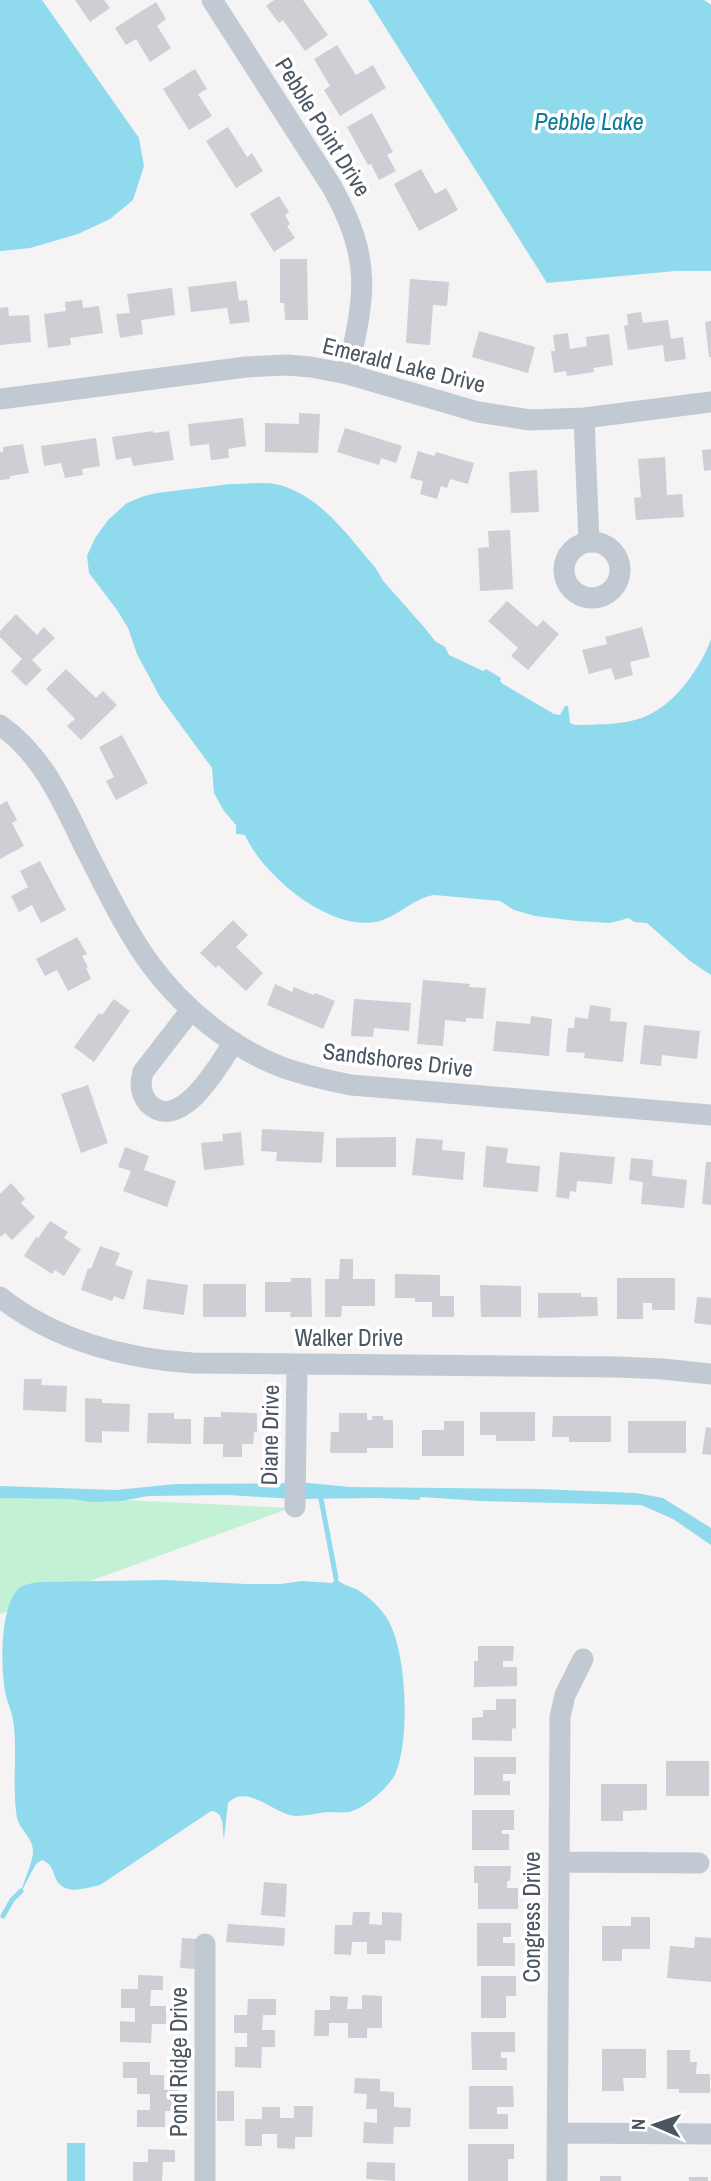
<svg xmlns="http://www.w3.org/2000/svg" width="711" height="2181" font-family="'Archivo Narrow',sans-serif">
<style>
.green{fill:#c3f1d5}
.water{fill:#90daee}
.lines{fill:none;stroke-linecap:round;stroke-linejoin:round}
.stream{stroke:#90daee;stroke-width:5}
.building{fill:#cdcfd5}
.minor{stroke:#c1cad2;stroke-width:21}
.labels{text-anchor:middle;stroke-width:7;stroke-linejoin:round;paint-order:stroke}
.street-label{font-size:23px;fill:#4a5661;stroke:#fff}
.water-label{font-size:24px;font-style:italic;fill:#0c7c9b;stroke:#fff}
</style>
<rect width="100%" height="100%" fill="#f5f3f3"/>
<path class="green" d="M0,1494L290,1508L0,1614Z"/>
<path class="water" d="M0,0H42L139,138L144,166L133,200L110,219L78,234L30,248L2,251H0Z
M368,0H704L711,5V271H675L547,283Z
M230,484C246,484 267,481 283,486C323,499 348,536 374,566C379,572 381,579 386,584C402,603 420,621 435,641L445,647L449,655L483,671L486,669L501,678L500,681L503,684L554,714L560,715L565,706H568L570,723L575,725C626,724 653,725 687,682C697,668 705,656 711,639V975L690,961L647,923L634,922L629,918L610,923L577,921L535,916L514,910L500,901L434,895C414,898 399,915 380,921C332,934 263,876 245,835L236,834V825L224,811L214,793L212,768L160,697L137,654L128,628L117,610L89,573L87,556L95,538L108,520L127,503L144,496L157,493Z
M308,1483L350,1487L539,1489L636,1493L663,1498L711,1528V1545L673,1519L641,1505L481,1501L421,1497L419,1500L378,1498L294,1499L228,1495L148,1496L121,1501L91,1502L72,1499L0,1498V1486L116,1490L176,1484Z
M336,1578C341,1585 350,1586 358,1590C370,1598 381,1608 388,1620C407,1653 410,1737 396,1772C391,1786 364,1809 349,1812C342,1813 335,1812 328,1812C317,1813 307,1816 296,1816C273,1814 248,1783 228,1803L224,1839C222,1828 225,1812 211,1811L100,1885C85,1888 63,1897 55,1877C52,1868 51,1864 42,1860L36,1864L21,1892C24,1879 33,1863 33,1851C33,1838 20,1830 17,1818C12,1788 17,1756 14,1727C13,1715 9,1706 6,1696C0,1668 0,1608 18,1589C25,1583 34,1583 43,1582L165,1580L246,1584H281L302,1581L332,1583Z
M67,2143H85V2181H67Z"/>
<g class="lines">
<path class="stream" d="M321,1499L336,1578
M3,1916L12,1900L21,1891"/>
</g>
<path class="building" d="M75,0H104L110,8L90,22Z
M274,0H303L328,35L305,51L283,20L279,23L266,6Z
M156,2L166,19L157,26L171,48L150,62L136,39L126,45L115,28Z
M337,45L356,75L373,65L386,88L340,116L324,90L330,86L314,59Z
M195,69L207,89L198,94L212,116L189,130L163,89Z
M372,113L393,152L387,155L396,171L379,180L371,164L368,165L347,127Z
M228,127L247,157L252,153L263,171L236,188L206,141Z
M421,169L435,194L446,188L458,210L419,231L394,184Z
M279,196L289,212L285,215L290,224L287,226L295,238L274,252L250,214Z
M280,259H307L308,320H285L284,303H280Z
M410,279L449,282L447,306L433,305L430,345L406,343Z
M236,281L239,301L247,300L250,322L230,324L227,308L191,312L188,287Z
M172,288L175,315L141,320L143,334L120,338L116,314L130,313L127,294Z
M82,300L83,308L99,306L103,333L70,338L71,345L48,348L44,314L66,311L65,302Z
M8,307L9,316L29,315L31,342L0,345V308Z
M641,312L643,323L668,320L671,339L683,337L686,359L665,362L663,345L628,350L624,326L628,325L627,314Z
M711,321V357H709L705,322Z
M479,331L535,347L528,373L472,357Z
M568,333L570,349L587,346L586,337L609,334L613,365L593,368L594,372L567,376L566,371L554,373L551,351H555L553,335Z
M299,413L320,414L318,453L265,452V423L299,424Z
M243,418L246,446L228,449L229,458L211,460L209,444L190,446L188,424Z
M345,428L402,446L396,463L381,458L379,465L337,452Z
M153,431V433L169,431L174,460L133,466L131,457L116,460L112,437Z
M96,438L100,466L82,469L83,475L65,478L61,463L44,466L41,446Z
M23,444L29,473L10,476V479L0,480V452H3V447Z
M711,449V470L704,471L702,450Z
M418,451L434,456L436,452L474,463L468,484L450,479L447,488L441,486L437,499L420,494L423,481L410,478Z
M665,457L667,495L682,494L684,517L636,520L634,498L641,497L638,459Z
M537,470L539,512L511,513L509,472Z
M510,530L513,589L480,591L478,548L489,547L488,531Z
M507,601L537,627L543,620L559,634L528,670L511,656L518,648L488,621Z
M16,614L37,635L44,627L55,638L32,660L42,670L26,686L11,671L22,659L0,637V631Z
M642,627L650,657L630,662L633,675L615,680L611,668L589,674L582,650L607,644L605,637Z
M66,669L96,698L103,691L117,705L81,740L67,726L75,719L46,689Z
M122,735L148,783L116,800L106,781L114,777L99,747Z
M7,801L17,820L12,823L24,846L0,859V805Z
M40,861L66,910L41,923L32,905L19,912L11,896L28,887L20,871Z
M233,920L248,935L236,947L263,973L246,991L218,965L216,968L200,953Z
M77,937L87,954L82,956L88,967L86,968L91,979L68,991L57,970L45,976L36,959Z
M423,980L470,984L469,987L486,988L483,1019L466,1018V1022L445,1020L443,1046L417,1044Z
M275,984L292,992L294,987L313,995L315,993L335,1001L323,1029L267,1005Z
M114,999L130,1011L94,1062L74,1047L99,1013L102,1015Z
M354,999L411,1003L409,1031L374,1028L373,1037L351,1036Z
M590,1005L611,1008L610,1021L627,1022L623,1062L584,1058L585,1053L566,1052L568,1028H574L575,1017L588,1019Z
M531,1016L552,1019L549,1056L493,1051L496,1021L530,1024Z
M644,1025L700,1031L697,1059L662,1055L661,1066L640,1064Z
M88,1085L108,1143L81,1153L61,1094Z
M262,1129L324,1132L322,1163L276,1161L277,1152L261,1151Z
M241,1132L244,1165L204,1170L201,1143L223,1141L222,1134Z
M396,1137V1167H336V1138Z
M416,1138L443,1140L442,1150L465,1152L463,1180L412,1175Z
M486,1146L508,1148L506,1163L540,1166L538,1192L483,1187Z
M125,1147L149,1156L144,1170L176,1181L167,1207L123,1191L131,1171L118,1167Z
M560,1152L615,1157L612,1184L577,1181L576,1192L570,1191L569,1199L556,1197Z
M631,1158L653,1160L652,1176L687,1180L684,1208L641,1204L643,1182L629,1180Z
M706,1162H711V1205L702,1204Z
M11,1183L25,1199L21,1203L35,1217L12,1240L5,1233L0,1237V1194Z
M50,1221L68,1232L64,1238L81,1249L64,1276L55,1270L52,1274L24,1256L36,1237L38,1238Z
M100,1246L120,1253L115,1265L133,1271L124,1300L114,1296L112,1301L81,1290L88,1268L91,1269Z
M340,1259H353V1279H375V1306H342L341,1317H325V1279H339Z
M395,1274L440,1275V1296H454V1317H432V1302H415V1298H395Z
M291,1278H311L312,1317H290L291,1312H265V1282H291Z
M617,1278H675V1310H652V1303H643V1319H617Z
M147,1279L188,1285L184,1315L143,1309Z
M203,1284H246V1317H203Z
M480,1285L521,1286V1317H481Z
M538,1293H581V1297H597L598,1316L538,1318Z
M697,1297L711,1298V1325L694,1323Z
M24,1379H42L41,1385L67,1386L66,1412L23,1410Z
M85,1398L102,1399V1403L130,1404L129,1432L102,1431V1443L85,1442Z
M221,1412L257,1413V1432H254L253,1444H242V1457H223V1444H203L204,1417H221Z
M480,1412H535V1441H496V1435H480Z
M148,1413H174V1419H191V1444L147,1443Z
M339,1413H367V1420H372V1416H383V1420H393V1448H367V1453H330L331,1432H339Z
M553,1416H611V1442H569V1437H552Z
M444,1421H464V1456H422V1430H444Z
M628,1421H686V1453H628Z
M706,1427L711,1428V1455L702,1454Z
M478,1646H514L513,1661H503V1667H517V1686L474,1687V1661H478Z
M496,1699H516V1729L512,1728V1741L472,1740V1718L483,1717V1710H496Z
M474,1757H516V1774H503V1781H510V1795H474Z
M666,1761H709V1796H666Z
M601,1784H647V1810L623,1811V1821H601Z
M472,1810H514V1830H502V1834H509V1850H472Z
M474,1866H511L510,1881H507V1888H518V1909H478V1883H474Z
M264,1882L287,1884L285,1917L261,1915Z
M353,1912H370L369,1924L382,1925V1912L402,1913L401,1941L385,1940V1954H367V1942H352L351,1955L334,1954L335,1925H352Z
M631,1917H650V1949H622V1961H602V1926H631Z
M477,1923H511V1937H503V1943H515V1966H477Z
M228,1924L285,1928L284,1946L226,1942Z
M695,1937L711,1938V1982L667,1978L670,1946L694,1948Z
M182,1938L198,1939L196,1969L180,1968Z
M138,1975L163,1976V1990H151L150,2006H166V2024H152L151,2043L120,2042V2021L135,2022V2008H121V1989H138Z
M481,1976H516V1996H506V2018H481Z
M362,1995L382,1996V2028H367V2038H348V2023H329V2036H314L315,2010H330V1996L348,1997L347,2009H362Z
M248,1999H276V2015H263L262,2030H275V2047H262L261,2068L235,2067V2047H247V2033H234V2015H247Z
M471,2032H515V2052H501V2058H507V2070H472Z
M602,2049H646V2078H623L624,2091H602Z
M667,2050H690V2062H697L696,2074H710V2093H679V2089H667Z
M123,2062H150V2075H164V2090H178V2111H165V2127H137V2110H150V2094H137V2078H123Z
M355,2078L380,2079V2091L394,2092V2107L411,2108L410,2127H394L393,2144L363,2143L364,2122L377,2123V2109H366L367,2094L354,2093Z
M469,2086H513L514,2107H497V2114H508V2129H469Z
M217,2091H234V2121H217Z
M294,2106H313L312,2137H295V2149L277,2148V2134H262V2146H245V2119H262V2107H280V2118H294Z
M468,2144H514V2159H508V2181H468Z
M148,2149L175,2150V2162H163L162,2181H133V2162H148Z
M367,2162L395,2163V2181L366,2179Z
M600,2176H621V2181H600Z
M689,2177H708V2181H689Z"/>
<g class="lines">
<path class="minor" d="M212,0L332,187C373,261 365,296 347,374
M0,399L246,367L287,365L311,367L347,374L478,412L530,420L584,418L711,402
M584,418L589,542
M564 570a28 28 0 1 1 56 0a28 28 0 1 1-56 0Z
M0,725C44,756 63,803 86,850C105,887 127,933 151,965C183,1008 229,1046 279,1066C302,1075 326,1080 351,1085L711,1115
M191,1010L143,1072C140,1084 140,1093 148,1103C180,1136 220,1063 234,1042
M0,1297C54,1340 125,1359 193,1363L618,1367L663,1369L711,1374
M295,1507L297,1364
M559,1862L699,1863
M557,2133L711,2134
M205,2181V1944
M557,2181L560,1717L565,1695L583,1659"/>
</g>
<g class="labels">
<g class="street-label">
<text transform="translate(323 127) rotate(58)" y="8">Pebble Point Drive</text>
<text transform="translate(404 365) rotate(14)" y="8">Emerald Lake Drive</text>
<text transform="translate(398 1060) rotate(7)" y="8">Sandshores Drive</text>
<text x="349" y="1346">Walker Drive</text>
<text transform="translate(270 1435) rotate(-89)" y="8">Diane Drive</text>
<text transform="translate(532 1917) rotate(-90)" y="8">Congress Drive</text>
<text transform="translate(179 2062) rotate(-90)" y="8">Pond Ridge Drive</text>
</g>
<g class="water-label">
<text x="589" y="130">Pebble Lake</text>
</g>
</g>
<g transform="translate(655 2125) rotate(272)" stroke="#ffffff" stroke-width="5" paint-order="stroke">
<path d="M0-5L12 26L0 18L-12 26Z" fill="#4a5661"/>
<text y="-10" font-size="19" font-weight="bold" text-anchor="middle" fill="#4a5661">N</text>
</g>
</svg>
